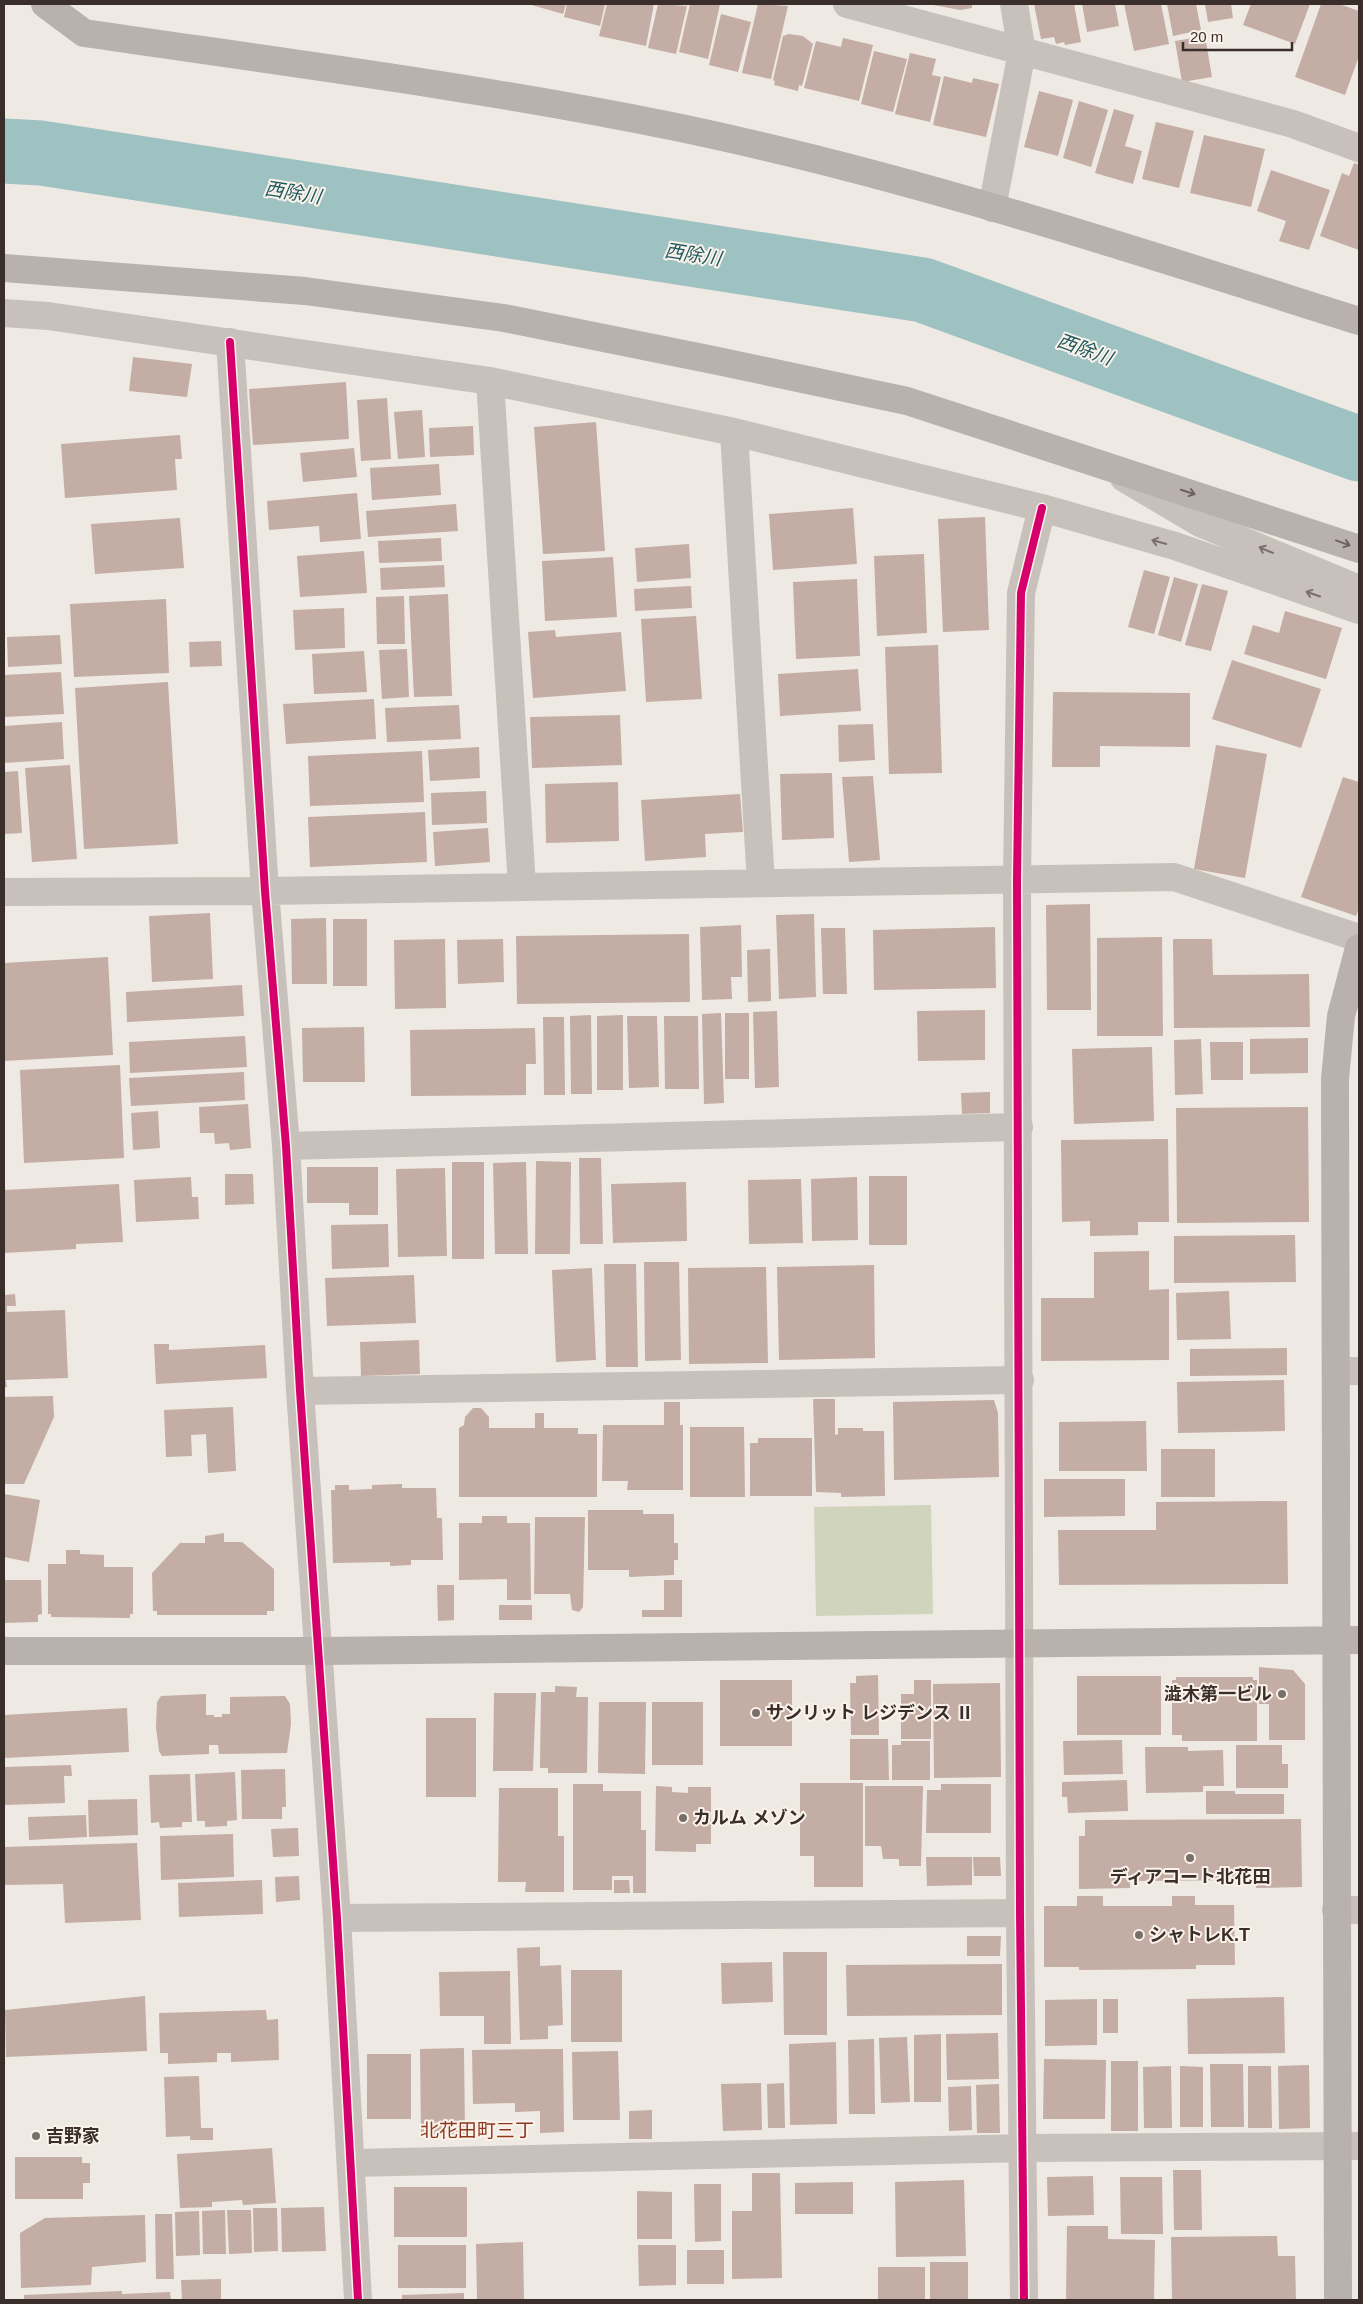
<svg xmlns="http://www.w3.org/2000/svg" width="1363" height="2304" font-family="Arial,'Noto Sans JP',sans-serif">
<style>
.green{fill:#d0d4bc}
.lines{fill:none;stroke-linecap:round;stroke-linejoin:round}
.river{stroke:#9ec1c1;stroke-width:65}
.building{fill:#c3ada4}
.street{stroke:#c8c1bb;stroke-width:28}
.secondary{stroke:#b8b1ac;stroke-width:28}
.cycleway-casing{stroke:#fbf3eb;stroke-width:11}
.cycleway{stroke:#d6006c;stroke-width:8}
.oneway{stroke:#6c625d}
.oneway2{stroke:#79706b}
.poi-dot{fill:#796f6a;stroke:#fbf3eb;stroke-width:2}
.labels{text-anchor:middle;stroke-width:4;stroke-linejoin:round;paint-order:stroke}
.poi-label{font-size:18px;font-weight:bold;fill:#392e29;stroke:#fbf3eb;text-anchor:start}
.water-label{font-size:19px;font-style:italic;fill:#1d595d;stroke:#fbf3eb}
.neighbourhood-label{font-size:19px;fill:#8b381f;stroke:#fbf3eb}
</style>
<rect width="100%" height="100%" fill="#efe9e3"/>
<path class="green" d="M931,1505L933,1614L816,1616L814,1507Z"/>
<g class="lines">
<path class="river" d="M4,151L41,153L923,290L1359,449"/>
</g>
<path class="building" d="M528,4H566L563,14Z
M567,4H605L600,26L564,17Z
M607,4H654L646,46L599,36Z
M658,4L687,6L676,54L648,48Z
M690,4H720L708,59L679,52Z
M758,4L788,6L771,79L742,73Z
M928,4H972V8L960,10Z
M1034,4H1074L1081,42L1065,45L1064,42L1056,44L1054,37L1041,39Z
M1082,4H1115L1119,26L1087,32Z
M1124,4H1161L1169,44L1134,51Z
M1167,4H1196L1201,30L1173,36Z
M1205,4H1231L1233,18L1208,22Z
M1251,4H1310L1295,44L1243,25Z
M1321,4H1339L1359,11V56L1345,95L1295,77Z
M721,14L751,22L738,72L709,65Z
M789,34L803,36L813,44L802,86L799,85L798,91L774,85L775,81L773,80L783,36Z
M1205,36L1212,77L1182,82L1175,41Z
M843,38L873,45L859,101L804,88L816,41L841,47Z
M874,51L907,59L893,112L861,104Z
M910,53L936,59L932,75L941,77L930,122L895,114Z
M944,76L972,83L973,78L999,84L986,137L933,125Z
M1039,91L1073,100L1058,156L1024,147Z
M1079,101L1108,110L1091,167L1063,158Z
M1114,109L1134,115L1125,146L1142,151L1133,184L1095,173Z
M1156,122L1194,131L1179,188L1142,179Z
M1204,135L1265,149L1251,207L1190,193Z
M1354,163L1359,165V250L1320,236L1342,173L1349,176Z
M1271,170L1330,190L1309,250L1279,241L1286,221L1257,211Z
M133,357L192,364L187,397L129,391Z
M346,382L349,439L253,445L249,389Z
M387,398L391,459L361,461L357,400Z
M422,410L425,457L398,459L394,412Z
M596,422L605,551L543,554L534,427Z
M473,426L474,455L430,457L429,428Z
M180,435L182,459H175L177,490L65,498L61,444Z
M354,448L357,477L303,482L300,453Z
M439,464L441,495L372,500L370,468Z
M357,493L361,539L320,542L319,526L269,530L267,501Z
M456,504L458,531L368,537L366,511Z
M853,508L857,564L773,570L769,514Z
M985,517L989,630L943,632L938,519Z
M180,518L184,568L95,574L91,524Z
M441,538L442,561L379,563L378,541Z
M689,544L691,578L637,582L635,548Z
M364,551L367,593L300,597L297,556Z
M924,554L927,633L877,636L874,556Z
M613,557L617,617L545,621L542,561Z
M444,565L445,587L381,590L380,568Z
M1144,570L1170,577L1154,634L1128,627Z
M1174,577L1198,584L1181,642L1158,635Z
M857,579L860,656L796,659L793,582Z
M1202,584L1228,591L1211,651L1185,645Z
M691,586L692,608L635,611L634,589Z
M448,594L452,696L414,697L409,596Z
M404,596L405,644H377L376,597Z
M166,599L169,673L74,677L70,604Z
M344,608L345,648L295,650L293,610Z
M1285,611L1342,628L1326,679L1244,654L1253,625L1279,633Z
M696,616L702,699L646,702L641,619Z
M555,630L556,637L621,632L626,691L533,698L528,632Z
M60,635L62,664L8,667L7,637Z
M221,641L222,666L190,667L189,642Z
M938,645L942,773L889,774L885,647Z
M407,649L409,697L382,699L379,650Z
M364,651L367,692L314,694L312,654Z
M1232,660L1321,689L1301,748L1212,719Z
M858,669L861,711L780,716L778,674Z
M61,672L64,714L4,717V675Z
M168,682L178,844L84,849L75,688Z
M1053,692L1190,693V747L1100,746V767H1052Z
M374,699L376,739L286,744L283,704Z
M459,705L461,739L387,742L385,708Z
M620,715L622,765L532,768L530,717Z
M62,722L64,759L4,763V726Z
M873,724L875,760L839,762L838,725Z
M1216,745L1267,754L1245,878L1194,869Z
M479,747L480,778L430,781L428,750Z
M422,751L424,802L310,806L308,756Z
M70,765L77,859L32,862L25,768Z
M18,771L22,833L4,834V772Z
M832,773L834,838L782,840L780,774Z
M873,776L880,860L849,862L842,777Z
M1343,777L1359,782V908L1356,916L1301,897Z
M618,782L619,841L546,843L545,784Z
M486,791L487,823L432,825L431,793Z
M740,794L743,832L705,834L706,857L645,861L641,800Z
M425,812L427,862L310,867L308,817Z
M488,828L490,862L435,866L433,832Z
M1090,904L1091,1010H1047L1046,905Z
M210,913L213,979L152,982L149,916Z
M814,914L816,997L779,999L776,915Z
M326,918L327,984H292L291,919Z
M333,919H367V986H333Z
M741,925L742,977H731L732,999L702,1000L700,927Z
M995,927L996,988L874,990L873,930Z
M821,928H845L847,994H823Z
M689,934L690,1002L517,1004L516,936Z
M1162,937L1163,1036H1097V938Z
M445,939L446,1008L395,1009L394,940Z
M503,939L504,982L458,984L457,940Z
M1173,939H1212L1213,975L1309,974L1310,1027L1174,1028Z
M770,949L771,1001L748,1002L747,950Z
M108,957L113,1055L4,1061V963Z
M242,985L244,1016L127,1022L126,992Z
M985,1010V1060L918,1061L917,1011Z
M777,1011L779,1087L755,1088L753,1012Z
M721,1013L724,1103L704,1104L702,1014Z
M725,1013H749V1079H725Z
M591,1015L592,1094H571L570,1016Z
M623,1015V1090H597V1016Z
M627,1016H657L659,1087L629,1088Z
M664,1016H698L699,1089H665Z
M543,1017H564L565,1095H544Z
M364,1027L365,1082H303L302,1028Z
M535,1028L536,1064H526V1095L411,1096L410,1030Z
M245,1036L247,1067L130,1073L129,1042Z
M1308,1038V1073L1250,1074V1039Z
M1201,1039L1203,1094L1175,1095L1174,1040Z
M1210,1042H1243V1080H1211Z
M1152,1047L1154,1121L1074,1124L1072,1049Z
M120,1065L124,1158L24,1163L20,1070Z
M244,1072L245,1100L131,1106L129,1078Z
M990,1092V1113L962,1114L961,1093Z
M248,1104L251,1148L230,1150L229,1143L215,1144L214,1133H200L199,1107Z
M1308,1107L1309,1222L1177,1223L1176,1108Z
M158,1111L160,1148L133,1150L131,1113Z
M1168,1139L1169,1222H1138V1235L1090,1236V1221L1062,1222L1061,1140Z
M579,1158H601L603,1244H580Z
M536,1161L571,1162L570,1254H535Z
M452,1162H484V1259H452Z
M526,1162L528,1254H495L493,1163Z
M307,1167H378V1215H349V1203H307Z
M445,1168L447,1256L398,1257L396,1169Z
M225,1174H253L254,1204L225,1205Z
M869,1176H907V1245H869Z
M191,1177L192,1197H198L199,1219L136,1222L134,1180Z
M857,1177L858,1240L812,1241L811,1179Z
M801,1179L803,1243L749,1244L748,1180Z
M686,1182L687,1241L613,1243L611,1184Z
M119,1184L123,1242L76,1244V1249L4,1253V1190Z
M388,1224L389,1267L332,1269L331,1225Z
M1295,1235L1296,1282L1174,1283V1236Z
M1149,1251V1290L1169,1289V1360L1041,1361V1298H1094V1252Z
M644,1262H679L681,1360L645,1361Z
M604,1264H636L638,1367H606Z
M874,1265L875,1358L779,1360L777,1267Z
M766,1267L768,1363L689,1364L688,1268Z
M592,1268L596,1360L556,1362L552,1270Z
M414,1275L416,1323L327,1326L325,1278Z
M1229,1291L1231,1339L1177,1340L1176,1293Z
M15,1294L16,1306H7V1312L65,1310L68,1378L6,1380L7,1387H4V1295Z
M419,1340L420,1374L361,1376L360,1342Z
M154,1344H169V1350L265,1345L267,1378L156,1384Z
M1287,1348V1375L1190,1376V1349Z
M1284,1380L1285,1431L1178,1433L1177,1382Z
M53,1396L54,1417L24,1484H4V1397Z
M813,1399H835V1435L838,1434V1428H863V1431H884L885,1496L841,1497V1493L816,1492Z
M994,1400L998,1413L999,1477L894,1480L893,1402Z
M664,1402H680V1425H683V1490H627L628,1481H602L603,1425H664Z
M233,1407L236,1471L208,1473L206,1434L191,1435L192,1456L166,1457L164,1410Z
M473,1408H481L489,1417V1428H535V1413H544V1428H578V1434H597V1497H459V1428L464,1425L465,1417Z
M1146,1421L1147,1471H1059V1422Z
M690,1427H744L745,1497H690Z
M758,1438H812V1496H750V1443H758Z
M1161,1449H1215V1497H1161Z
M1044,1479H1125V1516L1044,1517Z
M402,1484V1488H436L437,1518H442L443,1560H411V1565L390,1566V1562L333,1563L331,1490H335V1485H349V1490L372,1489V1485Z
M4,1494L40,1500L29,1562L4,1557Z
M1287,1501L1288,1584L1059,1585L1058,1530H1156V1502Z
M588,1510H643V1514H674V1543H678V1560H674V1575L629,1577V1570H588Z
M482,1516H507V1523H530L531,1600H507V1579L459,1580V1523H482Z
M535,1517H585L583,1607L579,1612L572,1610L570,1594H534Z
M224,1533V1542H242L274,1569V1611H267V1615H157V1611H153L152,1573L180,1543H205V1536Z
M66,1550H80V1554L104,1555V1567H133V1614H130V1618L51,1617V1614H48V1564H66Z
M4,1580H41L42,1614L38,1615V1622L4,1623Z
M664,1580H682V1617H642V1610H664Z
M437,1585H454V1620L438,1621Z
M499,1605H532V1620H499Z
M1259,1667L1293,1670L1305,1684V1740H1269V1704H1259Z
M878,1675L879,1735H851L850,1683H856V1676Z
M1077,1676H1161V1735H1077Z
M1176,1677H1253V1680H1257V1741H1182V1735H1172V1680H1176Z
M720,1680H792V1746H720Z
M914,1680H931V1739H901V1694H914Z
M1000,1683L1001,1777L934,1778L933,1684Z
M555,1686L577,1687L576,1697H588L587,1773H548V1768H540L541,1692H555Z
M494,1693H536L533,1771H493Z
M206,1694V1715H214V1717H222V1714H230V1697L285,1696L290,1704L291,1724L287,1753L219,1754L218,1745H209V1754L162,1756L159,1751L156,1727L157,1702L161,1696Z
M599,1702H646L645,1774L598,1773Z
M652,1702H703V1765H652Z
M127,1708L129,1752L4,1758V1715Z
M426,1718H476V1797H426Z
M850,1739H888L889,1780H850Z
M1122,1740L1123,1774L1064,1775L1063,1741Z
M901,1741H930V1780H892V1745H901Z
M1236,1745H1282V1764H1288V1788H1236Z
M1145,1747H1188V1751L1223,1750L1224,1786H1203V1792L1146,1793Z
M71,1765L72,1776H64L65,1803L4,1805V1767Z
M285,1769L286,1807H282V1819H242L241,1770Z
M235,1772L237,1820L227,1821V1826L205,1827V1821H197L195,1774Z
M190,1774L192,1822H182V1827L160,1828L159,1822L151,1823L149,1775Z
M1127,1780L1128,1811L1068,1813L1067,1797H1062V1782Z
M800,1783H863V1887H814V1856H800Z
M573,1784H603V1791H641V1830H646V1893H633V1876H612V1890H573Z
M941,1784H991V1833H926L927,1790H941Z
M656,1786L672,1787V1792L688,1793V1787H711V1844H696V1852L655,1851Z
M865,1786H923L921,1866H899V1859H883L881,1846H865Z
M499,1788H558V1836H564V1892H525L526,1882H498Z
M1206,1791H1235V1794H1284V1814H1206Z
M137,1799L138,1835L89,1837L88,1800Z
M86,1815L87,1837L29,1840L28,1817Z
M1301,1819L1302,1887L1256,1888V1880L1130,1881V1888L1079,1889V1836H1085V1820Z
M298,1828L299,1856L273,1857L271,1829Z
M233,1834L234,1877L161,1880L160,1836Z
M137,1843L141,1920L65,1923L63,1884L4,1885V1847Z
M926,1857H972V1885L927,1886Z
M973,1857H1000L1001,1876H974Z
M299,1876L300,1900L276,1902L275,1877Z
M262,1880L263,1914L179,1917L178,1883Z
M614,1880H629L630,1893H614Z
M1077,1896H1103V1906H1172V1896H1195V1905H1234L1235,1965H1196V1969L1079,1970V1967H1044V1906H1077Z
M967,1936H1001L1000,1956H967Z
M540,1947V1966L561,1965L563,2025L548,2026V2039L520,2040L517,1948Z
M783,1952H827V2035H784Z
M772,1962L773,2002L722,2004L721,1963Z
M1002,1964V2015L847,2016L846,1965Z
M571,1970H622V2042H571Z
M510,1971L511,2044H484V2016H440L439,1972Z
M145,1996L147,2051L6,2057L5,2010Z
M1284,1997L1285,2053L1188,2054L1187,1999Z
M1097,1999V2045L1045,2046V2000Z
M1103,1999H1118V2033H1103Z
M266,2010L267,2020L278,2019L279,2060L231,2062V2053H217V2062L168,2064V2053H160L159,2013Z
M998,2033L999,2079L947,2080L946,2034Z
M941,2034V2102H914V2035Z
M907,2037L910,2102L881,2103L879,2038Z
M874,2039L875,2114H849L848,2040Z
M836,2042L837,2124L790,2125L789,2044Z
M464,2048L465,2134L421,2135L420,2049Z
M563,2049L564,2132L540,2133V2111L515,2112V2103L473,2104L472,2050Z
M618,2051L620,2120H573L572,2052Z
M367,2054H411V2119H367Z
M1044,2059L1106,2060L1105,2119H1043Z
M1111,2061H1138V2131H1111Z
M1210,2064H1243L1244,2127H1211Z
M1309,2065L1310,2128L1279,2129L1278,2066Z
M1171,2066L1172,2128H1144L1143,2067Z
M1180,2066L1203,2067V2127H1180Z
M1248,2066H1271L1272,2128H1248Z
M199,2076L201,2128H213V2140H190V2136L166,2137L164,2077Z
M761,2083L762,2130L723,2131L721,2084Z
M784,2083L785,2128H768L767,2084Z
M999,2084L1000,2133H977L976,2085Z
M971,2086L972,2130L949,2131L948,2087Z
M652,2110V2139H629V2111Z
M272,2148L276,2203L243,2205L242,2200L212,2202V2207L180,2208L177,2154Z
M15,2157H82V2163H90V2183H83V2199H15Z
M1173,2170H1201L1202,2230H1174Z
M752,2173H780L782,2278L732,2279V2211H752Z
M1093,2176L1094,2215L1048,2216L1047,2177Z
M1120,2177H1162L1163,2234H1121Z
M964,2180L966,2256L896,2257L895,2182Z
M853,2182V2214H795V2183Z
M694,2184H721V2241L695,2242Z
M394,2187H467V2237H394Z
M637,2191L672,2192V2239H637Z
M324,2207L326,2251L282,2252L281,2208Z
M253,2208H277L278,2251L254,2252Z
M225,2210L226,2254H203L202,2211Z
M227,2210H251L252,2253L229,2254Z
M199,2211L200,2255L176,2256L175,2212Z
M155,2214H172L174,2279H156Z
M145,2215L146,2262L92,2267L91,2285L21,2288L20,2233L45,2218Z
M1067,2226H1108V2239L1155,2240L1154,2300H1066Z
M1277,2236L1278,2256H1295L1296,2300H1172L1171,2237Z
M523,2242L524,2300H477L476,2244Z
M398,2245H466V2288H398Z
M638,2245H676V2285L639,2286Z
M687,2250H724V2284H687Z
M930,2262H968V2300H930Z
M878,2267H925V2300H878Z
M221,2279V2300H182L181,2280Z
M122,2291V2294L170,2292L171,2300H24V2295Z
M464,2293V2300H402V2295Z"/>
<g class="lines">
<path class="street" d="M847,4L1293,124L1359,148
M992,208L1022,52L1014,4
M4,313L48,316L490,381L734,432L1042,508L1175,546L1359,610
M230,342L265,891L286,1146L300,1391L337,1918L358,2300
M490,381L522,886
M734,432L761,883
M1124,478L1200,523L1359,589
M4,892L265,891L1174,877L1359,938
M286,1146L1019,1127
M1336,1371H1359
M300,1391L1020,1380
M1336,1910H1359
M337,1918L1020,1913
M352,2163L1024,2148L1359,2146
M1024,2300L1020,1913L1017,880L1021,593L1042,508"/>
<path class="secondary" d="M45,4L84,33C282,62 480,87 676,127C908,175 1134,250 1359,321
M4,268L305,291L504,318L713,360L907,401L1359,549
M4,1651H318L1359,1640
M1338,2300L1335,1079L1341,1016L1359,948"/>
<g class="cycleway-casing">
<path id="cycleway" d="M230,342L265,891L286,1146L300,1391L337,1918L358,2300
M1024,2300L1020,1913L1017,880L1021,593L1042,508"/>
</g>
<use href="#cycleway" class="cycleway"/>
</g>
<defs><path id="oneway-shaft" d="M-6 0H5M1.5-3L5.5 0L1.5 3" fill="none" stroke-width="1.6" stroke-linecap="round" stroke-linejoin="round" transform="scale(1.25)"/></defs>
<g class="oneway">
<use href="#oneway-shaft" transform="translate(1188 492) rotate(18)"/>
<use href="#oneway-shaft" transform="translate(1343 543) rotate(20)"/>
</g>
<g class="oneway2">
<use href="#oneway-shaft" transform="translate(1159 542) rotate(-164)"/>
<use href="#oneway-shaft" transform="translate(1266 550) rotate(-157)"/>
<use href="#oneway-shaft" transform="translate(1313 594) rotate(-161)"/>
</g>
<g class="poi-dot">
<circle cx="1282" cy="1694" r="5"/>
<circle cx="756" cy="1713" r="5"/>
<circle cx="683" cy="1818" r="5"/>
<circle cx="1190" cy="1858" r="5"/>
<circle cx="1139" cy="1935" r="5"/>
<circle cx="36" cy="2136" r="5"/>
</g>
<g class="labels">
<g class="poi-label">
<text x="1272" y="1700" text-anchor="end">澁木第一ビル</text>
<text x="766" y="1719">サンリット レジデンス Ⅱ</text>
<text x="693" y="1824">カルム メゾン</text>
<text x="1190" y="1883" text-anchor="middle">ディアコート北花田</text>
<text x="1149" y="1941">シャトレK.T</text>
<text x="46" y="2142">吉野家</text>
</g>
<g class="water-label">
<text transform="translate(293 192) rotate(9)" y="7">西除川</text>
<text transform="translate(693 254) rotate(9)" y="7">西除川</text>
<text transform="translate(1085 349) rotate(20)" y="7">西除川</text>
</g>
<g class="neighbourhood-label">
<text x="477" y="2137">北花田町三丁</text>
</g>
</g>
<rect width="1363" height="2304" fill="none" stroke="#392e29" stroke-width="10"/>
<path d="M1183 42v8h109v-8" fill="none" stroke="#392e29" stroke-width="2.5"/>
<text x="1190" y="42" font-size="15" fill="#392e29" stroke="#fbf3eb" stroke-width="4" paint-order="stroke">20 m</text>
</svg>
